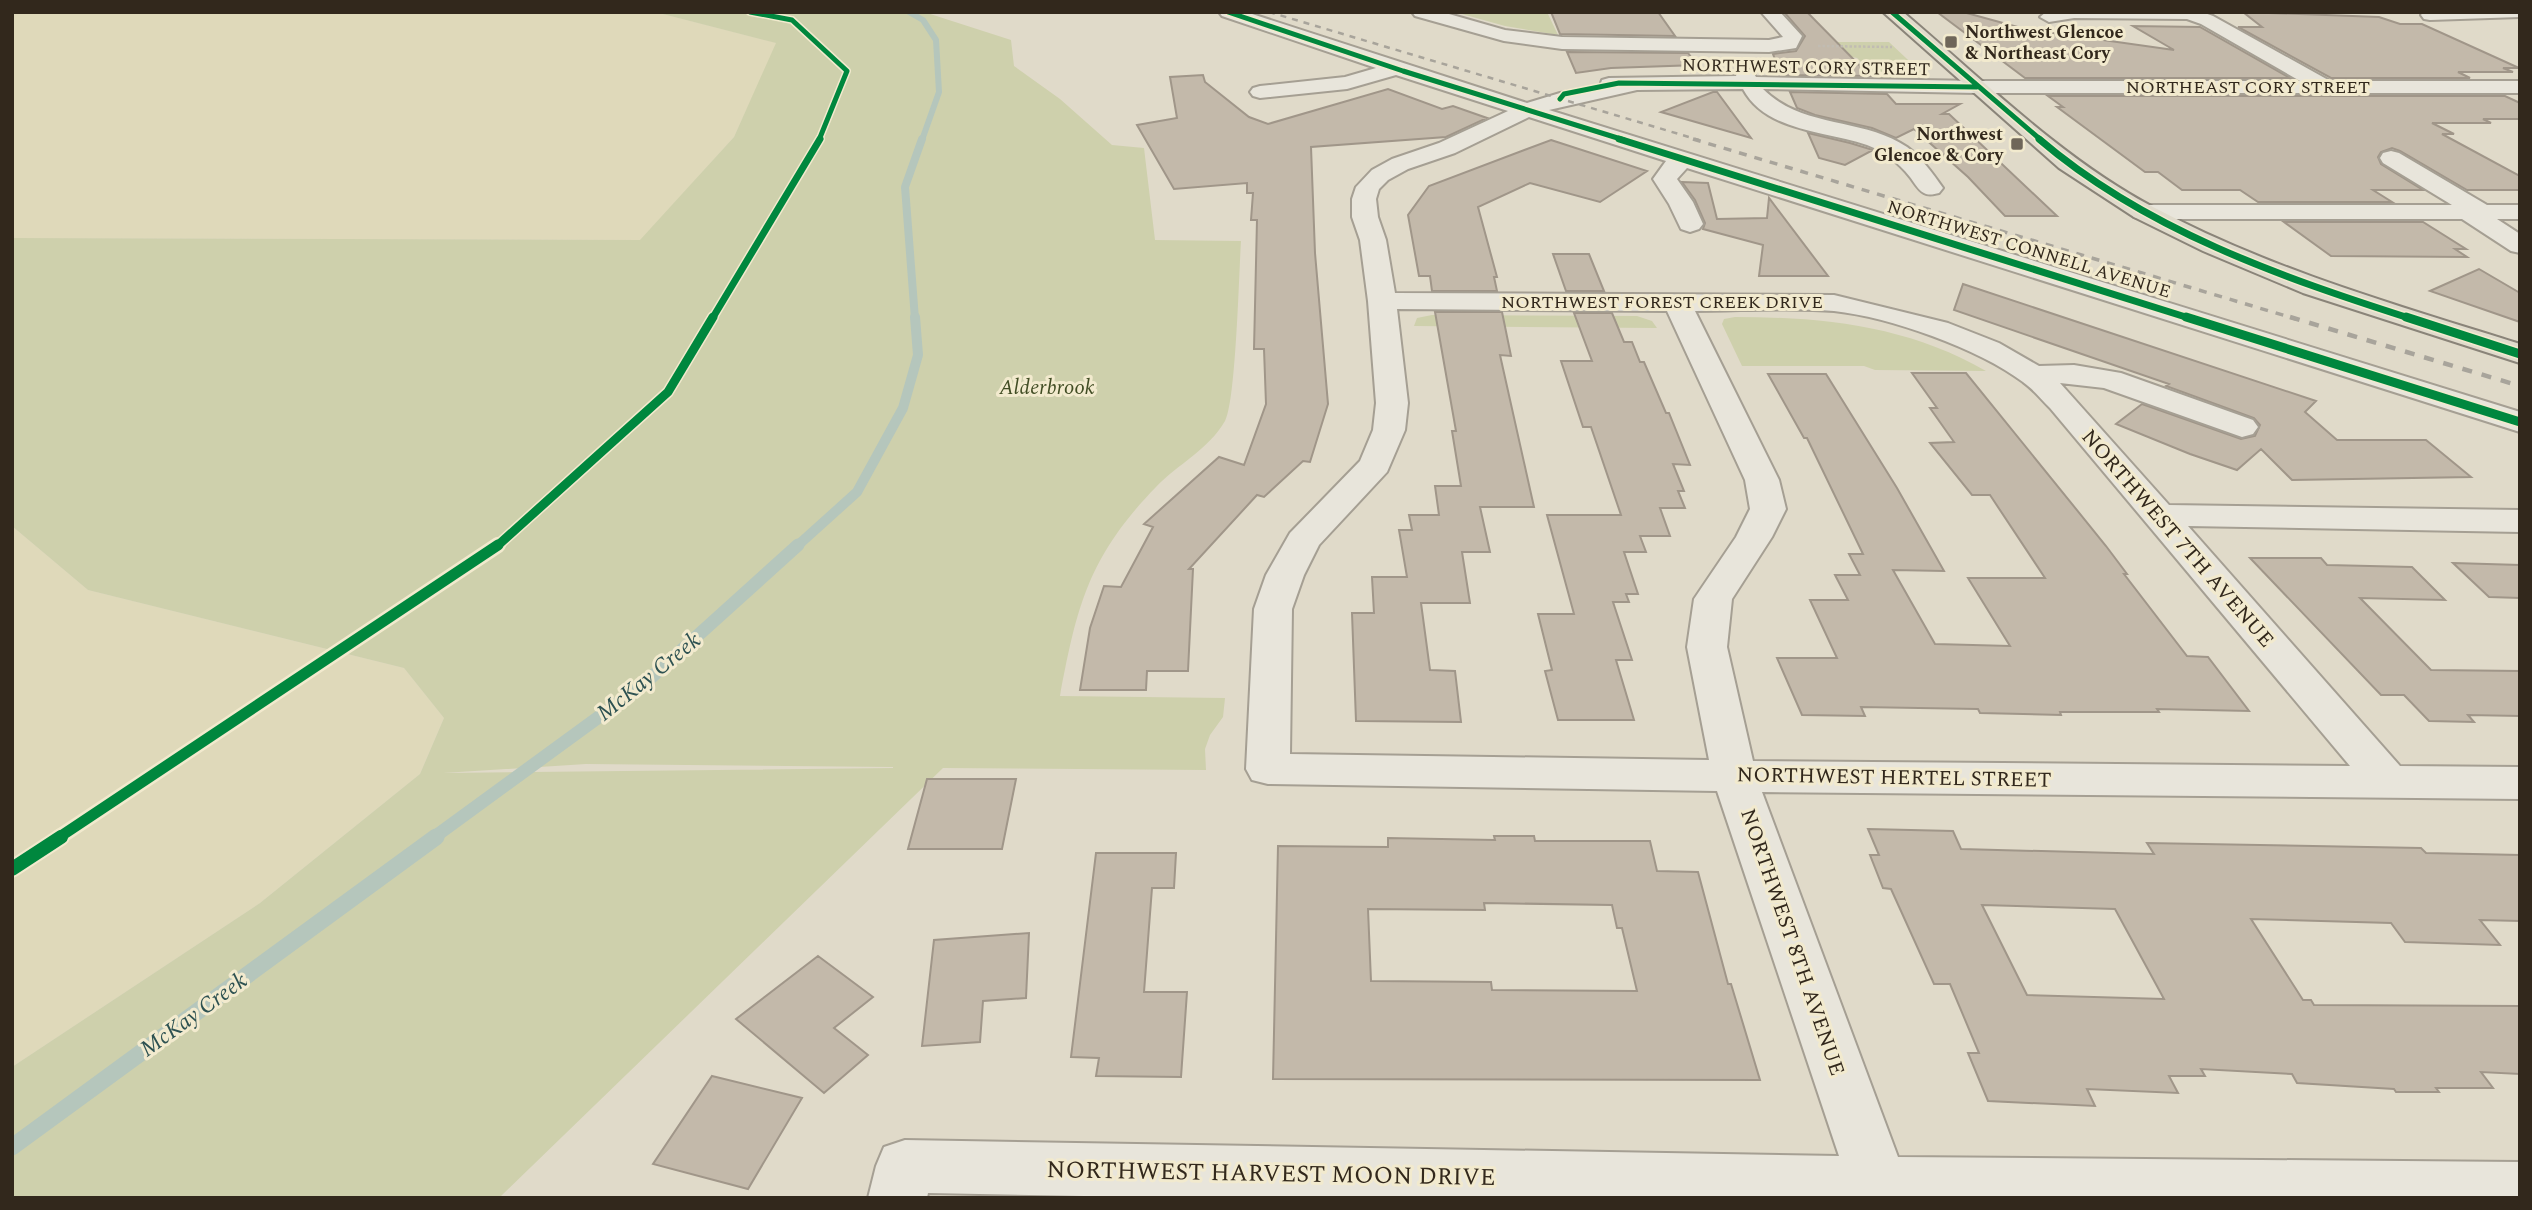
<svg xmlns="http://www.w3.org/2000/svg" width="2532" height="1210" font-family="Spectral,serif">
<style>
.farmland{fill:#dfd9ba}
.green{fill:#ced0ac;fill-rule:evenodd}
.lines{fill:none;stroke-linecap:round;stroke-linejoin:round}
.stream-far4{stroke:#b5c6bc;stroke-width:6}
.stream-far3{stroke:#b5c6bc;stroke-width:8}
.stream-far2{stroke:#b5c6bc;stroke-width:10}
.stream-far1{stroke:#b5c6bc;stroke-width:13}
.stream{stroke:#b5c6bc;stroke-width:17}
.building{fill:#c3b9aa;stroke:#a09689;stroke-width:2;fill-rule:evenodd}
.minor-casing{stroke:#a59f93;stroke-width:4}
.major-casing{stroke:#8a8479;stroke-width:4}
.path{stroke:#c1bcb2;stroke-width:2.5;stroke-dasharray:2.5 2;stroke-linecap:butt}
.minor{fill:#e8e5db;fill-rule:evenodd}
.major{fill:#e0dbcc;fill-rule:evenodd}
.rail-far2{stroke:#a8a49b;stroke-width:2.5;stroke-dasharray:6 6;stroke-linecap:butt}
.rail-far1{stroke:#a8a49b;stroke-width:3.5;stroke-dasharray:8 8;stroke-linecap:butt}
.rail{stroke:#a8a49b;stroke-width:4.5;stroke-dasharray:10 10;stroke-linecap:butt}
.cycleway-far4-casing{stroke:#f2eace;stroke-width:8}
.cycleway-far3-casing{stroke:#f2eace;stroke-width:10}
.cycleway-far2-casing{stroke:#f2eace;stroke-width:12}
.cycleway-far1-casing{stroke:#f2eace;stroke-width:16}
.cycleway-casing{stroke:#f2eace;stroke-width:18}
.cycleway-far4{stroke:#00873e;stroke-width:5}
.cycleway-far3{stroke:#00873e;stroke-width:7}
.cycleway-far2{stroke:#00873e;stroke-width:9}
.cycleway-far1{stroke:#00873e;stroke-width:11}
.cycleway{stroke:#00873e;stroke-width:14}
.poi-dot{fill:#6f6659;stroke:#f2eace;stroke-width:2.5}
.labels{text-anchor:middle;stroke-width:6;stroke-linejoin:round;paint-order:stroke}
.far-poi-label{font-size:18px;font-weight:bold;fill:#32281c;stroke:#f2eace;text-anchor:start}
.far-street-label{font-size:18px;fill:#32281c;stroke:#f2eace}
.park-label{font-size:21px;font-style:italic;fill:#414d24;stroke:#f2eace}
.street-label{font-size:21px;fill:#32281c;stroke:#f2eace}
.water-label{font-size:23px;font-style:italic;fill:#2d5151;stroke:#f2eace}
.near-street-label{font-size:24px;fill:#32281c;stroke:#f2eace}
</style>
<rect width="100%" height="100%" fill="#e0dac9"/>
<path class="farmland" d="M12,12H655L777,43L734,137L641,240L12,238Z
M12,526L88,590L404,668L444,718L420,774L260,903L12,1067Z"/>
<path class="green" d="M655,12H924L1011,40L1014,66L1060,99L1112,145L1144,148L1155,240L1241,241C1239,271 1236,402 1225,421C1208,450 1178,464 1156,487C1089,556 1077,605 1060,696L1225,698L1223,717L1210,735L1205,749L1206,770L943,768L501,1196L567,1198H12V1067L260,903L420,774L444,718L404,668L88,590L12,526V238L640,240L734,137L776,43ZM586,764L893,767V768L443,773Z
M1455,12H1547L1558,35L1505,26Z
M1820,42H1889L1924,75L1913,81L1878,78L1857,58L1813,49Z
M1432,315L1637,316L1652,321L1657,328L1414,326L1417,318Z
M1735,317C1823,317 1908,326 1986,371L1875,370L1864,366H1742L1722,324L1724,319Z"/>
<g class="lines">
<path class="stream-far4" d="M909,12L923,20L936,40L939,92L922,140"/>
<path class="stream-far3" d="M915,319L905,187L922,139"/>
<path class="stream-far2" d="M796,547L857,492L903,408L918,355L915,317"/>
<path class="stream-far1" d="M433,838L644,684L798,545"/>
<path class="stream" d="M12,1147L436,837"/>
</g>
<path class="building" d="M1551,12H1658L1675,36L1560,34Z
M1784,12H1807L1870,76L1782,75L1779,67L1794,61L1776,62L1773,54L1796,51L1805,36Z
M1937,12H1963L2025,29L2174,50L2133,26L2200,27L2290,78H2025Z
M2243,12L2379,17L2400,24H2422L2519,68H2503L2513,72H2458L2470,78H2331L2238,27H2262Z
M1567,52L1688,53L1697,65L1611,68L1576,73Z
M1203,75L1205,82L1249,117L1268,124L1388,89L1442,109L1453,106L1487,118L1446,137L1311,147L1315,253L1328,404L1310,462L1303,461L1264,497L1257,495L1189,569H1193L1188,671H1147L1146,690H1080L1090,628L1104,586L1121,587L1153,527L1144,524L1219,457L1244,465L1266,404L1264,349H1254L1257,220H1251L1253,193H1247V183L1174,189L1137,125L1177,118L1170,77Z
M1713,92H1717L1751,138L1661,112Z
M1790,92L1887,94L1896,104H1960L1942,114H1949L2057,216H2005L1968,177L1914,129L1896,138L1872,128L1815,115L1797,108Z
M2048,96H2505L2520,103V119H2483L2491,123H2432L2454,134H2442L2520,176V190H2467L2400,151L2392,148L2381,152L2378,157L2381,164L2423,190H2373L2392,202H2258L2240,190H2182L2158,172H2145L2057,107H2063Z
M1808,133L1850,143L1873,150L1845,165L1819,158Z
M1551,140L1647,171L1600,202L1530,183L1478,207L1497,277H1494L1497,291H1432L1430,276H1419L1408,215L1429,186Z
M1682,182L1708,183L1717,219L1767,218L1769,198L1828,276H1759L1763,245L1703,229L1705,223L1695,200Z
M2284,222H2423L2466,249H2455L2467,257L2331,256Z
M1553,254H1589L1604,291H1566Z
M2479,269L2520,293V322L2430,291Z
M1963,284L2316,401L2305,412L2337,440H2426L2471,477L2292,480L2261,449L2237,470L2190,454L2116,424L2142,404L2241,439L2255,436L2260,425L2254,418L2166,386L2169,384L1954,310Z
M1435,312H1502L1511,356L1500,355L1534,507H1480L1490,552H1462L1470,603H1421L1430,670L1455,671L1461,722L1356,721L1352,613H1374L1372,577H1407L1399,530H1412L1409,515H1439L1435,486H1461L1452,431H1456Z
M1574,313H1612L1624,342H1632L1640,362H1644L1666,413H1669L1690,465L1673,464L1684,491H1678L1685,508H1660L1670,536H1640L1646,552H1624L1638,594H1626L1629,602H1613L1632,660H1616L1634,720H1558L1545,671L1552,670L1538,614H1574L1547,515H1621L1591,427H1583L1561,361H1592Z
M1912,373H1966L2106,546L2127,574H2124L2187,656L2208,657L2249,711L2157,709L2159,712H2060L2061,715L1980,713L1978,709L1861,707L1865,716L1802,715L1777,658H1837L1810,600H1848L1835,575H1860L1849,554H1863L1807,438H1804L1768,374H1826L1897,488L1944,571L1893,570L1935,644L2010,646L1968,578H2045L1990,495H1972L1930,443L1954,442L1930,408H1937Z
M2250,558H2321L2327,565L2412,567L2445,600L2360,598L2431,670L2520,671V716L2468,715L2474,722L2429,721L2404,695H2381Z
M2453,563L2520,565V598L2489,597Z
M927,779H1016L1002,849H908Z
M1868,829L1953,831L1961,849L2154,854L2147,843L2421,848L2426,853L2520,855V921L2480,920L2500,945L2405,942L2391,923L2251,919L2303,1000H2311L2314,1005L2520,1006V1074L2481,1072L2493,1088H2436L2439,1092H2396L2394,1089L2297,1083L2292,1074L2201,1069L2205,1076H2169L2178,1093L2087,1089L2095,1106L1988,1101L1968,1053H1979L1950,984H1934L1891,889L1883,888L1870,855H1879ZM1982,905L2115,909L2164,999L2027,995Z
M1494,836H1534L1535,841H1650L1657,871L1698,872L1728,984H1731L1760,1080L1273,1079L1278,846L1388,847V838L1495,840ZM1484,903L1612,905L1617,928H1622L1637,991L1492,990L1491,982L1371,981L1368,909L1485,910Z
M1096,853H1176L1174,888H1152L1144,992H1187L1181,1077L1096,1076L1099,1058L1071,1057Z
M1029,933L1026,998L983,1001L980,1042L922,1046L934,940Z
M818,956L873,997L834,1028L868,1055L824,1093L736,1019Z
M712,1076L802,1098L748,1189L653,1164Z"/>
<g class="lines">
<g class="minor-casing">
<path id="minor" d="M1219,12H1246L1527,103L1560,93L1600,86L1602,80L1609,78L1736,76L1738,70H1752L1756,77L1977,81H2300L2201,24L2187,19L2074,18L2049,22L2040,17L2046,12H2202L2213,16L2330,81H2520V93H1977L1763,89C1803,129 1863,117 1907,147C1921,157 1933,174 1943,188L1939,193C1934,194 1929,196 1924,193C1918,190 1914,182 1910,177C1898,162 1885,152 1867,145C1826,131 1766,132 1743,89L1637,90L1549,110L2520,412V432L1687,168L1677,179L1693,202L1703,224L1699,229L1690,232L1681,229L1669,204L1653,179L1666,161L1529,117L1455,153L1408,169L1388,180L1379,189L1376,199L1378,217L1386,240L1395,293L1834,295L1948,323L1999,343L2039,366L2074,365L2121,373L2253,420L2258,427L2253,434L2242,437L2104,388L2060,383L2169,505L2520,510V532L2188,526L2400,766L2520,767V799L1762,792L1898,1157L2520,1162V1198H1192L928,1193L927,1198H868L876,1166L884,1147L905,1140L1839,1156L1717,791L1268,784L1252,780L1246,769L1254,609L1266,575L1290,533L1360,461L1373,430L1376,403L1368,301L1360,240L1352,217V199L1356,187L1372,170L1392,159L1439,143L1508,111L1396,75L1347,89L1260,98L1253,96L1250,92L1253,88L1260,86L1345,77L1376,68L1222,16ZM1397,309L1667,311L1745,480L1750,509L1736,537L1694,599L1687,647L1709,760L1290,754L1292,609L1304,575L1319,545L1387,472L1405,430L1408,403ZM1695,311C1740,311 1788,307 1834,311C1889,317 1978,348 2023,382C2033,389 2041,399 2050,408L2350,766L1753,761L1727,647L1732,599L1772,537L1786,509L1779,480Z
M1412,12H1442L1505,30L1562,37L1769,40L1783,37L1761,12H1780L1802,36L1796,48L1769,52L1562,49L1504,41L1415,16Z
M2423,12H2520V17L2430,20L2424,19L2421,15Z
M2391,151L2399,153L2487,205H2520V219H2497L2520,234V253L2511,251L2462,219H2143L2134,217L2131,212L2134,207L2143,205H2452L2383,163L2380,158L2383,153Z"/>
</g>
<g class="major-casing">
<path id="major" d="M1883,12H1903C1982,79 2062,159 2153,207C2269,269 2396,305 2520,344V363L2303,293L2203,251L2134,217L2059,168Z"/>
</g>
<path class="path" d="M1818,46L1892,47"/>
<use href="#minor" class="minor"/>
<use href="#major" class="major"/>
<path class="rail-far2" d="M1269,12L1699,140"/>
<path class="rail-far1" d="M1693,139L2296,319"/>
<path class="rail" d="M2290,317L2520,386"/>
<g class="cycleway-far4-casing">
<path id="cycleway-far4" d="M750,12L792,20L847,71L819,140
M1228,12L1403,71L1624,140
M1892,12L2041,140
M1560,99L1564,94L1619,83L1977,87"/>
</g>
<g class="cycleway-far3-casing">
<path id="cycleway-far3" d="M1619,139L2192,319
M2039,139C2145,230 2281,277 2412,319
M712,319L820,139"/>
</g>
<g class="cycleway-far2-casing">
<path id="cycleway-far2" d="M2186,317L2520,422
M2406,317L2520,354
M496,547L668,392L713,317"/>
</g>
<g class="cycleway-far1-casing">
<path id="cycleway-far1" d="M58,838L498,545"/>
</g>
<g class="cycleway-casing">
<path id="cycleway" d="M12,869L61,837"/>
</g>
<use href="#cycleway-far4" class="cycleway-far4"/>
<use href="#cycleway-far3" class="cycleway-far3"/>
<use href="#cycleway-far2" class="cycleway-far2"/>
<use href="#cycleway-far1" class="cycleway-far1"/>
<use href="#cycleway" class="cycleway"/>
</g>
<g class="poi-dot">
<rect x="1944" y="35" width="14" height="14" rx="3.5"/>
<rect x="2010" y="137" width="14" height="14" rx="3.5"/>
</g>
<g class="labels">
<g class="far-poi-label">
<text x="1965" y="38">Northwest Glencoe<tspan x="1965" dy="21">&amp; Northeast Cory</tspan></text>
<text x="2003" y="140" text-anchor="end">Northwest<tspan x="2003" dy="21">Glencoe &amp; Cory</tspan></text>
</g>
<g class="far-street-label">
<text transform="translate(1806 67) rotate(1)" y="6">NORTHWEST CORY STREET</text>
<text x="2248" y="93">NORTHEAST CORY STREET</text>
<text transform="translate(2029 249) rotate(17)" y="6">NORTHWEST CONNELL AVENUE</text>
<text x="1662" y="308">NORTHWEST FOREST CREEK DRIVE</text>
</g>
<g class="park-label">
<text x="1047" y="394">Alderbrook</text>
</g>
<g class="street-label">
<text transform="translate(2178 538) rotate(49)" y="7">NORTHWEST 7TH AVENUE</text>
<text transform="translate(1894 777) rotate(1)" y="7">NORTHWEST HERTEL STREET</text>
<text transform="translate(1793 942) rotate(71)" y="7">NORTHWEST 8TH AVENUE</text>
</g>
<g class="water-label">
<text transform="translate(648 676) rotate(-39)" y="8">McKay Creek</text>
<text transform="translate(193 1014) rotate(-36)" y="8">McKay Creek</text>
</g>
<g class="near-street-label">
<text transform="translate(1271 1173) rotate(1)" y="8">NORTHWEST HARVEST MOON DRIVE</text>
</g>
</g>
<rect width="2532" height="1210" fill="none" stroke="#32281c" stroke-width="28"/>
</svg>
